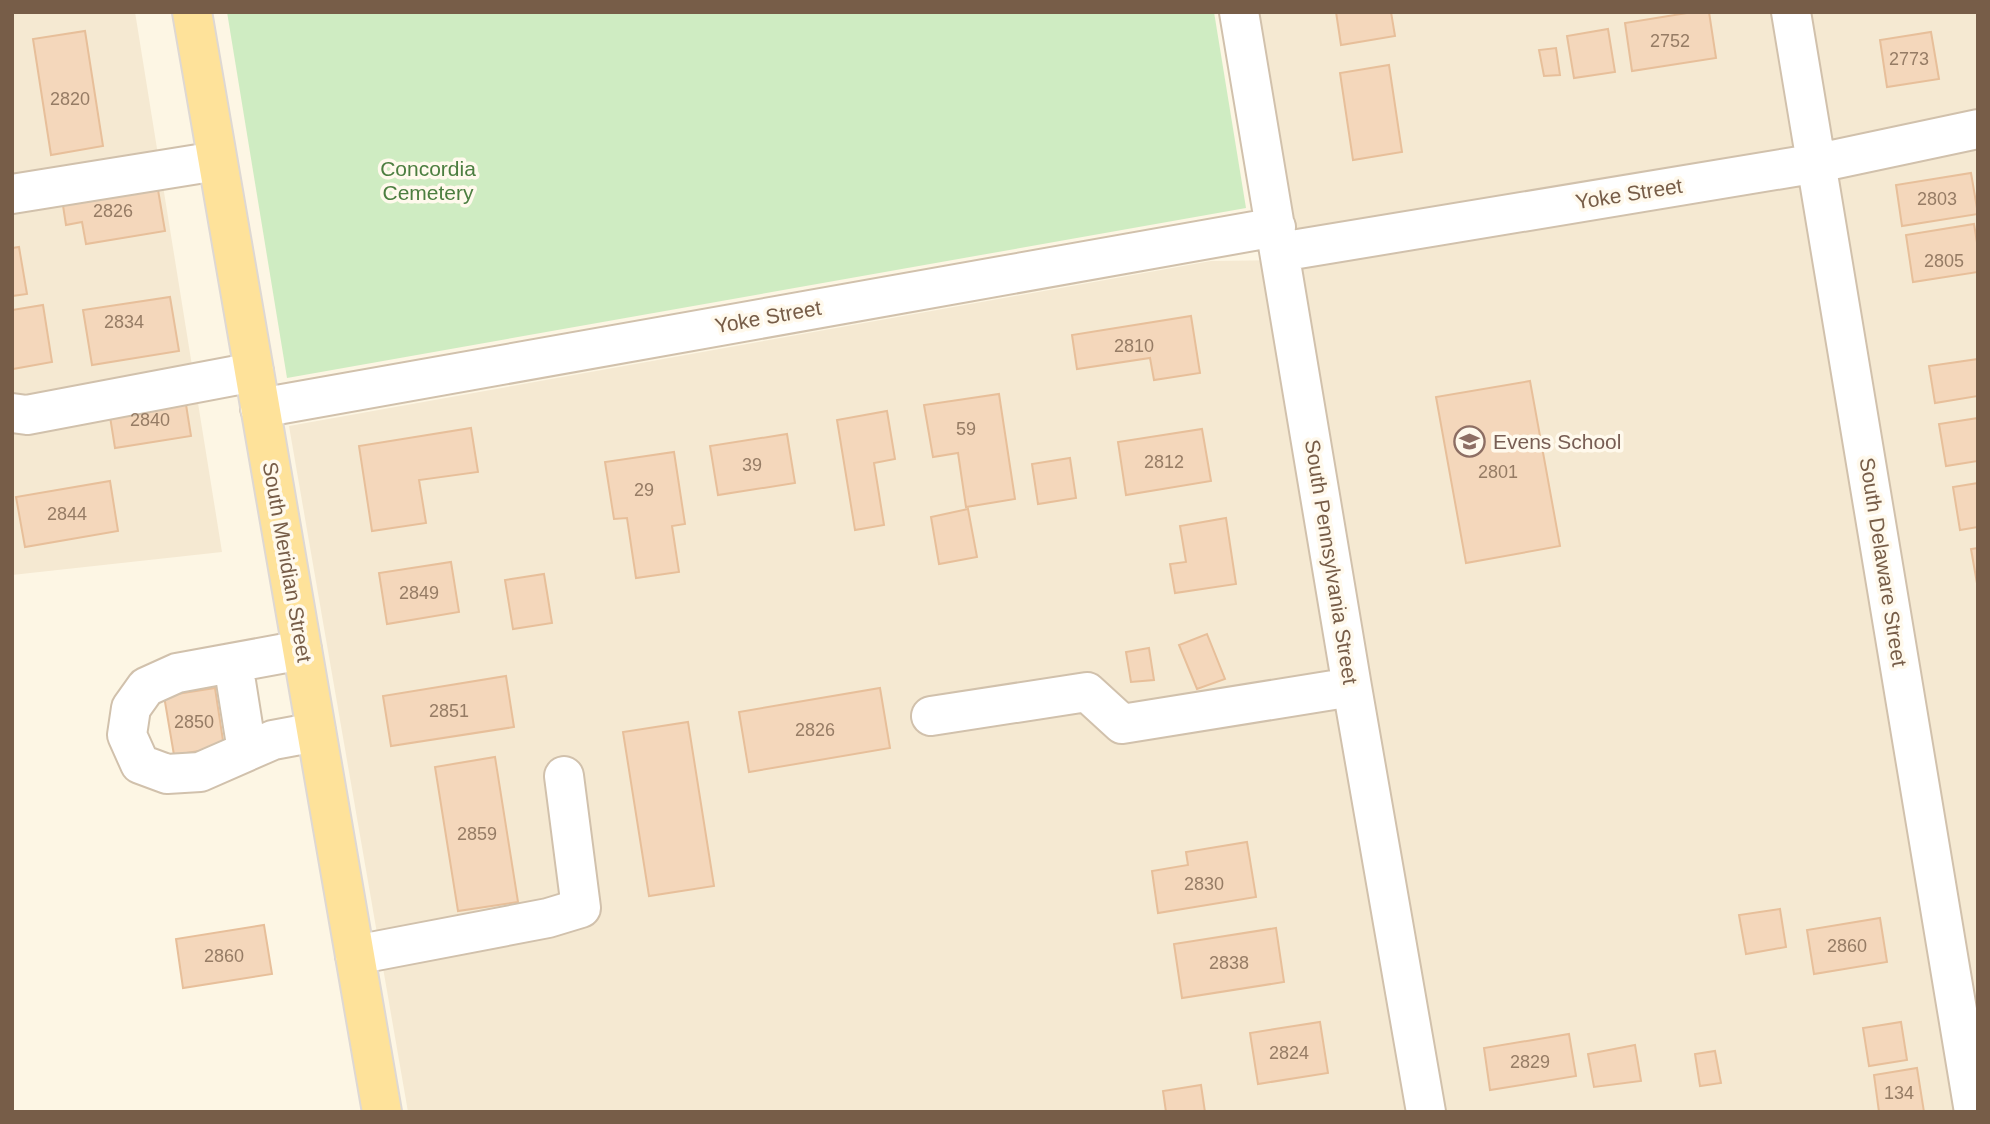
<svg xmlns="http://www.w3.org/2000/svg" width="1990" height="1124" viewBox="0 0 1990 1124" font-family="Arial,sans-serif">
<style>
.residential{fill:#f5e9d2}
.green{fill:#cfecc2}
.building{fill:#f4d7bb;stroke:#e7bf9a;stroke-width:2}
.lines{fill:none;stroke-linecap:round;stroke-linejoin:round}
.minor-casing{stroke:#d1c1ac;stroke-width:42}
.major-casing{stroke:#ded8d3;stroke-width:42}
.minor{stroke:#fff;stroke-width:38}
.major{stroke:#fee29a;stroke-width:38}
.labels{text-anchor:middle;stroke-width:7;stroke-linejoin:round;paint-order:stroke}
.number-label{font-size:18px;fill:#967c65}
.park-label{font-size:21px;fill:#4c7e40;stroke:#fff9ec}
.street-label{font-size:21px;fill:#775d48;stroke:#fff9ec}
.education-label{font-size:21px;fill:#785e54;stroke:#fff9ec;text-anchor:start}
</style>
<rect width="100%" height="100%" fill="#fdf6e4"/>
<path class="residential" d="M 12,12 L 135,12 L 222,552 L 12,575 Z
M 1256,12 L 1978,12 L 1978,1112 L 408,1112 L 289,426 L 1211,261 L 1298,260 Z"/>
<path class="green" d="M 227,12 L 1214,12 L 1246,208 L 287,378 Z"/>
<path class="building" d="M 1336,12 L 1391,12 L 1395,36 L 1341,45 Z
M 1693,12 L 1709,12 L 1716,58 L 1632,71 L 1625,23 Z
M 1608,29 L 1615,72 L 1574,78 L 1567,36 Z
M 85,31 L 103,146 L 51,155 L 33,39 Z
M 1931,32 L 1939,79 L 1887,87 L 1880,40 Z
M 1556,48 L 1560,75 L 1544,76 L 1539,50 Z
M 1389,65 L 1402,152 L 1353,160 L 1340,73 Z
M 1971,173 L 1978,214 L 1902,226 L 1896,185 Z
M 157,184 L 165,231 L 86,244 L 82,222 L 66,225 L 62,199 Z
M 1974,224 L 1978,249 L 1978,272 L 1913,282 L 1906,235 Z
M 19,247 L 27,294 L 12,296 L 12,248 Z
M 170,297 L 179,351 L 92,365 L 83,310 Z
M 43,305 L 52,362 L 13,369 L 12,310 Z
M 1191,316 L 1200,373 L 1154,380 L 1150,358 L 1077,369 L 1072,335 Z
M 1978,359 L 1978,396 L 1935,403 L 1929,366 Z
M 1530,381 L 1560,546 L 1466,563 L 1436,397 Z
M 184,392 L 191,436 L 115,448 L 108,404 Z
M 999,394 L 1015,499 L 966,507 L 958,453 L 933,457 L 924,405 Z
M 887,411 L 895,459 L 874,463 L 884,525 L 855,530 L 837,420 Z
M 1978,418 L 1978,461 L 1946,466 L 1939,424 Z
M 471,428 L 478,472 L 419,480 L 426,523 L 372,531 L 359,446 Z
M 1202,429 L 1211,481 L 1126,495 L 1118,442 Z
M 787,434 L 795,483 L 718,495 L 710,446 Z
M 674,452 L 685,524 L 672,526 L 679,572 L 636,578 L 627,518 L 614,519 L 605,462 Z
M 1070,458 L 1076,498 L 1038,504 L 1032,464 Z
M 110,481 L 118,531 L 25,547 L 16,497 Z
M 1978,483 L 1978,527 L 1960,530 L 1953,487 Z
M 968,509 L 977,557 L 939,564 L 931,517 Z
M 1226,518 L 1236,584 L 1175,593 L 1170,564 L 1186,562 L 1180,526 Z
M 1978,548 L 1978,589 L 1971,549 Z
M 451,562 L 459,612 L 387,624 L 379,573 Z
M 544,574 L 552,623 L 513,629 L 505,580 Z
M 1207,634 L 1225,679 L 1197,689 L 1179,645 Z
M 1149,648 L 1154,680 L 1131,682 L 1126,652 Z
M 506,676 L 514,727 L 391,746 L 383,696 Z
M 215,688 L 224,747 L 174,755 L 164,696 Z
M 880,688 L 890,748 L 749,772 L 739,712 Z
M 688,722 L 714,886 L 649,896 L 623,732 Z
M 495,757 L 518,902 L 458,911 L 435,767 Z
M 1247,842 L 1256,897 L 1158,913 L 1152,871 L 1188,865 L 1186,852 Z
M 1780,909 L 1786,947 L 1746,954 L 1739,915 Z
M 1880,918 L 1887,962 L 1814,974 L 1807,930 Z
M 264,925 L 272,974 L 183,988 L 176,939 Z
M 1276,928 L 1284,982 L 1182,998 L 1174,944 Z
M 1320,1022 L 1328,1073 L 1258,1084 L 1250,1033 Z
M 1901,1022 L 1907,1060 L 1869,1066 L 1863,1028 Z
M 1569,1034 L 1576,1076 L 1490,1090 L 1484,1048 Z
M 1635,1045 L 1641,1081 L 1594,1087 L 1588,1054 Z
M 1715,1051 L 1721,1083 L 1700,1086 L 1695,1054 Z
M 1917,1068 L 1924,1112 L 1879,1112 L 1874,1075 Z
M 1201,1085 L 1205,1112 L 1166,1112 L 1163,1091 Z"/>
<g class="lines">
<defs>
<path id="minor" d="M 1239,12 L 1352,687 L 1426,1112
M 1791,12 L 1974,1112
M 12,194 L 217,161
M 1280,252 L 1818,163 L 1978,129
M 260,408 L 1276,227
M 12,413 L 27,415 L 254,372
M 302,650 L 177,673 L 146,687 L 131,708 L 127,735 L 140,764 L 167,774 L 200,772 L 273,740 L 316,732
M 233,663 L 247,751
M 931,716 L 1087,692 L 1122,724 L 1352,687
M 355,955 L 548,918 L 581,908 L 564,776"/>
<path id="major" d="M 192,12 L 382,1112"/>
</defs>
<use href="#minor" class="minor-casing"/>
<use href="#major" class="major-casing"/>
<use href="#minor" class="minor"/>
<use href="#major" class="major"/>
</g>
<defs>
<symbol id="school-ring" viewBox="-11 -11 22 22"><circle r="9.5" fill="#fff9ec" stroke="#8d6e63" stroke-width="1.5"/><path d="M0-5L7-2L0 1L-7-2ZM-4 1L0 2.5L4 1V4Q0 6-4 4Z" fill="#8d6e63"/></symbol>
</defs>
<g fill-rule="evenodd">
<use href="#school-ring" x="1452" y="424" width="35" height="35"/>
</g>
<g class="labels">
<g class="number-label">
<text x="1670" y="47">2752</text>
<text x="1909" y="65">2773</text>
<text x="70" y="105">2820</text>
<text x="1937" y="205">2803</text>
<text x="113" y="217">2826</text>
<text x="1944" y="267">2805</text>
<text x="124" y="328">2834</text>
<text x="1134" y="352">2810</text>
<text x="150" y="426">2840</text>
<text x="966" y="435">59</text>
<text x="1164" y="468">2812</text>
<text x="752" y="471">39</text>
<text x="1498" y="478">2801</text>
<text x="644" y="496">29</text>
<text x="67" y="520">2844</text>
<text x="419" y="599">2849</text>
<text x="449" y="717">2851</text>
<text x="194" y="728">2850</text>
<text x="815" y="736">2826</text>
<text x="477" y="840">2859</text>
<text x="1204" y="890">2830</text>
<text x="1847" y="952">2860</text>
<text x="224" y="962">2860</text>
<text x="1229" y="969">2838</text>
<text x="1289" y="1059">2824</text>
<text x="1530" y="1068">2829</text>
<text x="1899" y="1099">134</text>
</g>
<g class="park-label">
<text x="428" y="176">Concordia<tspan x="428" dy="24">Cemetery</tspan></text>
</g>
<g class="street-label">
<text transform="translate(1629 194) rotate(-9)" y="7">Yoke Street</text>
<text transform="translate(768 317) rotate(-10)" y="7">Yoke Street</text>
<text transform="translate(287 562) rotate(80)" y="7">South Meridian Street</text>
<text transform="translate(1331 562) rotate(81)" y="7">South Pennsylvania Street</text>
<text transform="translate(1883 562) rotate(81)" y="7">South Delaware Street</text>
</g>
<g class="education-label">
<text x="1493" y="449">Evens School</text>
</g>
</g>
<rect width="1990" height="1124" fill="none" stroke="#775d48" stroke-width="28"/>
</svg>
